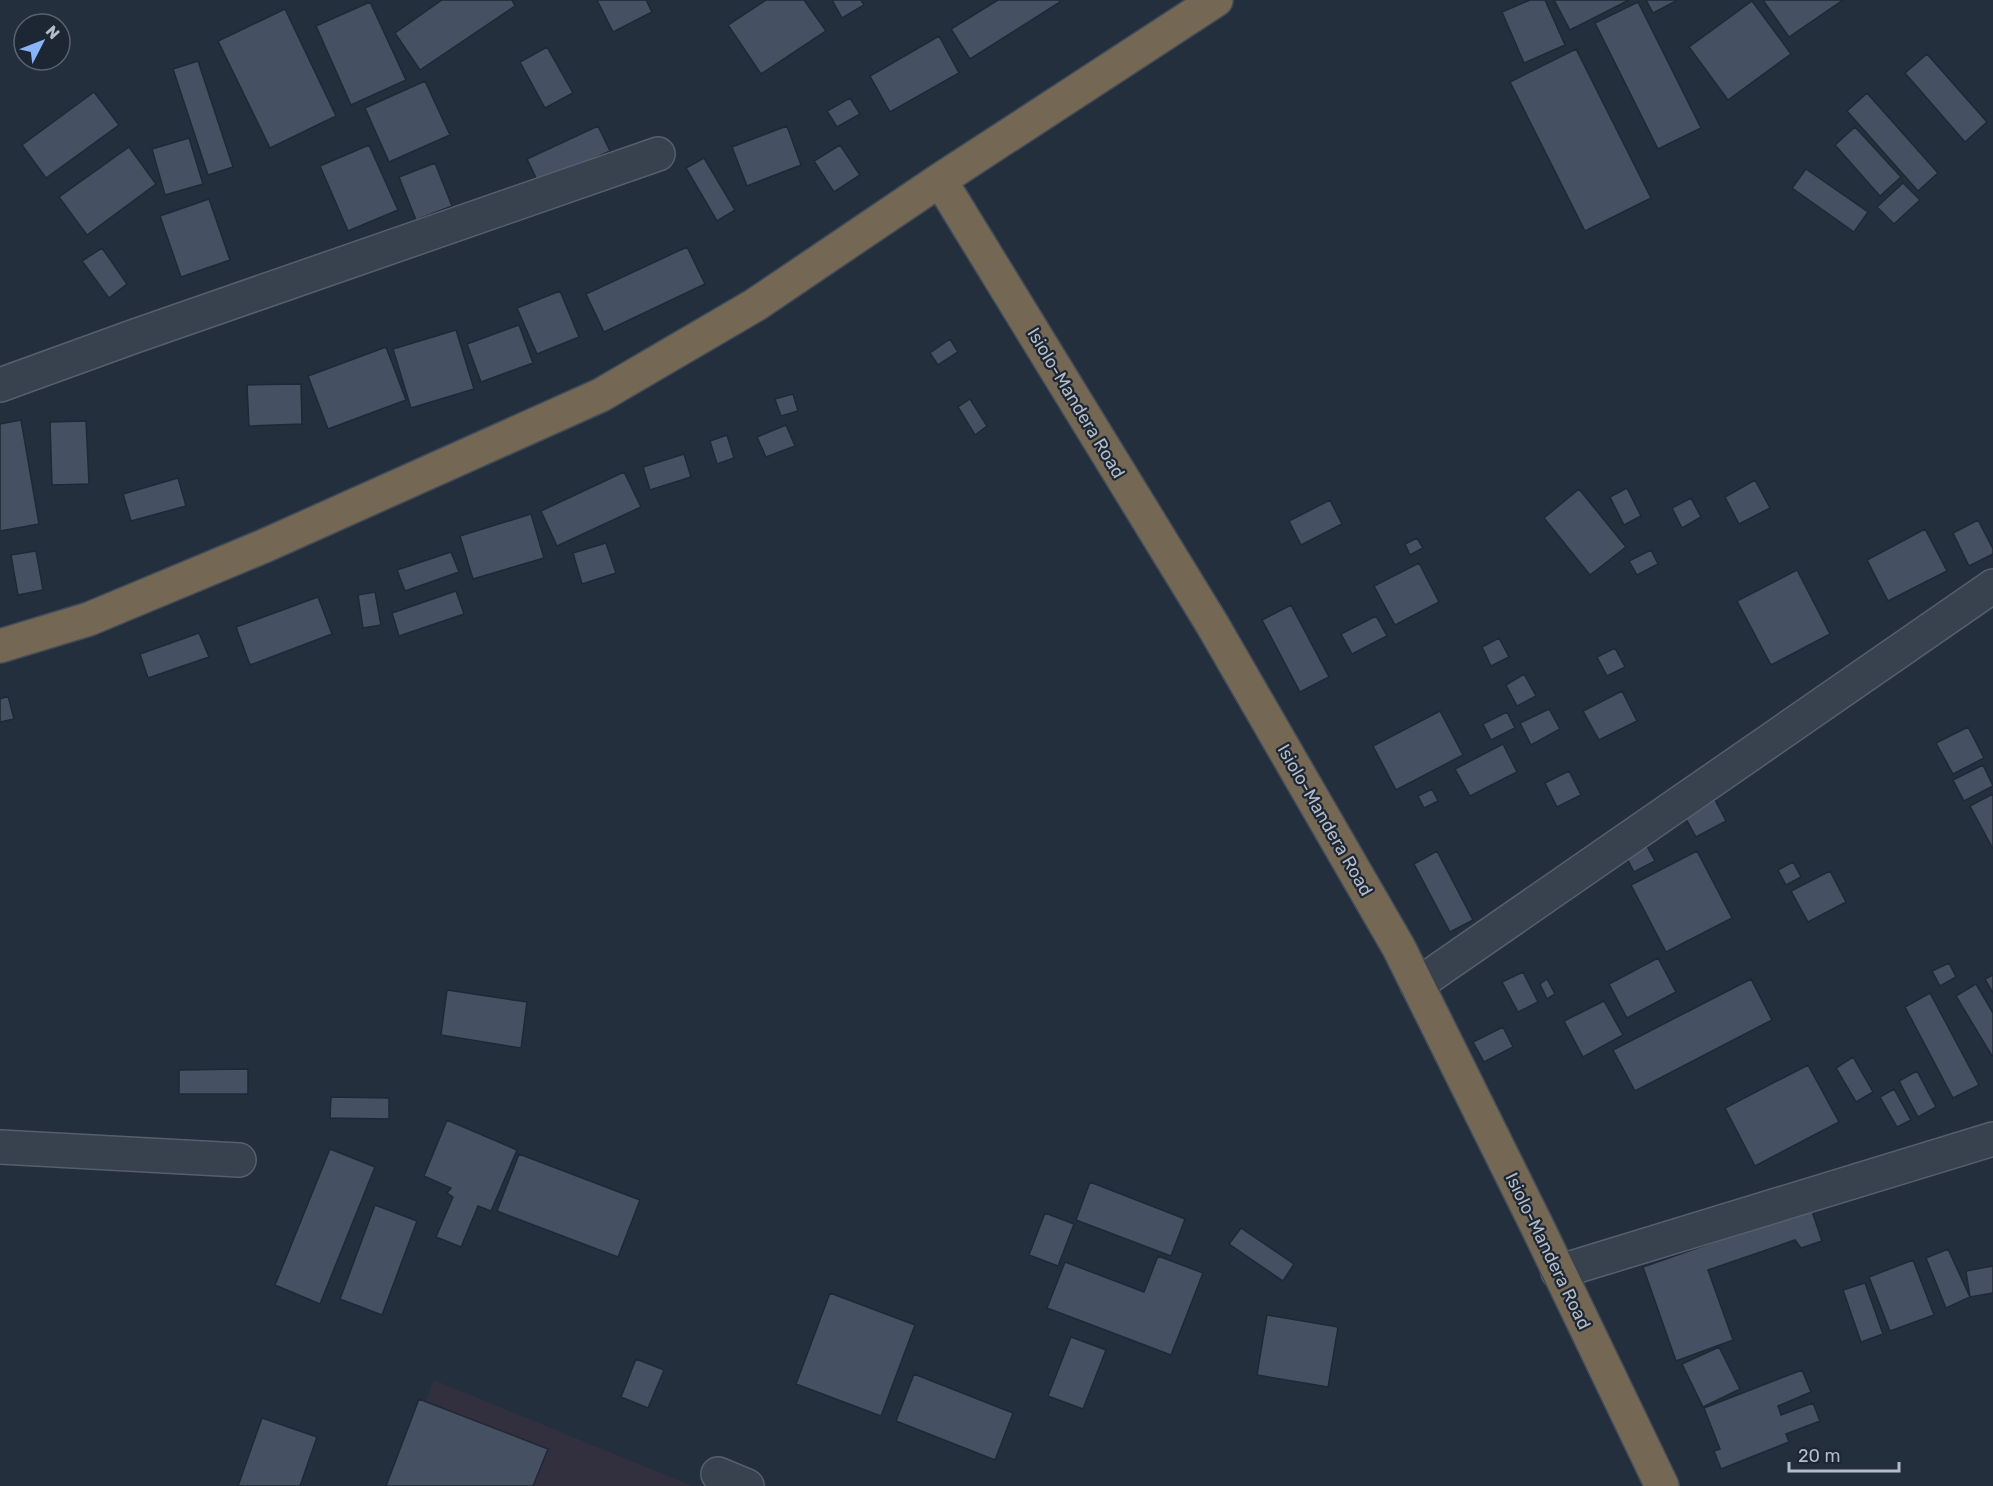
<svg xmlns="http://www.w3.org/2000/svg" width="1993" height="1486" viewBox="0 0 1993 1486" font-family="Rubik,sans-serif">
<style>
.medical{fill:#32303f}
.building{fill:#455162;stroke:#1f2835;stroke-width:1.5}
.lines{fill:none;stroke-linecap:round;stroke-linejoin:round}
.minor-casing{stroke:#565f6c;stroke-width:36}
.highway-casing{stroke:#434c59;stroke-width:36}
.minor{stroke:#38414e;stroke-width:33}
.highway{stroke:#746855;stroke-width:33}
.labels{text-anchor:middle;stroke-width:4.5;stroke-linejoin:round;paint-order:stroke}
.street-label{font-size:18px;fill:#b4bcc9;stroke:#1d2633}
</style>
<rect width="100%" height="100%" fill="#242f3e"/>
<path class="medical" d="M 434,1380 L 692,1486 L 392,1486 Z"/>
<path class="building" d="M 442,0 L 512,0 L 515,6 L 420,70 L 395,33 Z
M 597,0 L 646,0 L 652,12 L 613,32 Z
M 766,0 L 804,0 L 826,31 L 761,74 L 728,25 Z
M 832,0 L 861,0 L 864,5 L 842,18 Z
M 998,0 L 1059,0 L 1060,2 L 970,59 L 951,29 Z
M 1530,0 L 1545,0 L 1565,45 L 1524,63 L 1502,12 Z
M 1554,0 L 1629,0 L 1570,30 Z
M 1646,0 L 1675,0 L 1676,1 L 1653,13 Z
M 1763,0 L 1843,0 L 1789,37 Z
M 1752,1 L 1791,54 L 1728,100 L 1689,47 Z
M 370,2 L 406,80 L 351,105 L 316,26 Z
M 1638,2 L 1701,128 L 1658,149 L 1595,23 Z
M 285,9 L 336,116 L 270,148 L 218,41 Z
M 939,36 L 959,73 L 890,112 L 870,76 Z
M 547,47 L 573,93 L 545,108 L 520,62 Z
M 1576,49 L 1651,198 L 1585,231 L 1510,82 Z
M 1927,54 L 1987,122 L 1965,142 L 1905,73 Z
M 198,61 L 233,167 L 208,175 L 173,69 Z
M 425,81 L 450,135 L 389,162 L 365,108 Z
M 94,92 L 119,125 L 46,178 L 22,145 Z
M 1867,93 L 1938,173 L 1918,191 L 1847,111 Z
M 850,98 L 860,114 L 837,127 L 827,111 Z
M 598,126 L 610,151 L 539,184 L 527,159 Z
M 787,126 L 801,165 L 747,186 L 732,147 Z
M 1855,127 L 1901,177 L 1880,196 L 1835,145 Z
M 189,138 L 203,184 L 165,195 L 152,149 Z
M 369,145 L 398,210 L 348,231 L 320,166 Z
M 840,145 L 860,175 L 834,192 L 814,161 Z
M 129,147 L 156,184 L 87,235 L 59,197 Z
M 704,158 L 735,210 L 717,221 L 686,168 Z
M 435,163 L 452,206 L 416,220 L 399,177 Z
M 1806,169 L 1868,212 L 1854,232 L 1792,188 Z
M 1903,183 L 1920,200 L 1894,224 L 1877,207 Z
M 209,199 L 230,260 L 181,277 L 160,216 Z
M 687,247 L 705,284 L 604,332 L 586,294 Z
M 102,248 L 127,284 L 109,298 L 82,261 Z
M 560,291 L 579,337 L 537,354 L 517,308 Z
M 519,325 L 533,363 L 481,382 L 467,344 Z
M 456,330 L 474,389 L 411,408 L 393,349 Z
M 950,339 L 958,352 L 938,365 L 930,353 Z
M 386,347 L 406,400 L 328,429 L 308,376 Z
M 301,384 L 302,424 L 249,426 L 247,385 Z
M 793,394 L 798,411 L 781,416 L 775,399 Z
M 970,399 L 987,426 L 975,435 L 958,407 Z
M 21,420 L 39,524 L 0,531 L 0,424 Z
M 86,421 L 89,484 L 52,485 L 50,422 Z
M 786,425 L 795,446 L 766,457 L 757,437 Z
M 727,435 L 734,458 L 717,464 L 710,441 Z
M 684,454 L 691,477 L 650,490 L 643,467 Z
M 624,472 L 641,507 L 557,546 L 541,511 Z
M 178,478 L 186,506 L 131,521 L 123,494 Z
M 1755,480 L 1770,508 L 1739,524 L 1725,497 Z
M 1627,488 L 1641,516 L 1624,525 L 1610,497 Z
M 1579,489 L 1626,547 L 1590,575 L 1544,518 Z
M 1691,498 L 1701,517 L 1682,528 L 1672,508 Z
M 1330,500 L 1342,524 L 1301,545 L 1289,521 Z
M 531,514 L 544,558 L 473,579 L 460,536 Z
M 1978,520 L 1993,549 L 1993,554 L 1969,566 L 1953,533 Z
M 1925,529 L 1947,571 L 1888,601 L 1867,560 Z
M 1417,538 L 1423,548 L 1410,555 L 1405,544 Z
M 606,543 L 616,573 L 582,584 L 573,553 Z
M 1651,550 L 1658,564 L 1637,575 L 1629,561 Z
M 36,551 L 43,590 L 18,595 L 11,555 Z
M 451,552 L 459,572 L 405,591 L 397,570 Z
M 1419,563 L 1439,602 L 1395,625 L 1374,586 Z
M 1797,570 L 1830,634 L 1771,665 L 1737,601 Z
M 456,591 L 464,614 L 399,636 L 392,613 Z
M 375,592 L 381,625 L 363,628 L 358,595 Z
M 318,597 L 332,634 L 250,665 L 236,627 Z
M 1291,605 L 1329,677 L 1300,692 L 1262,620 Z
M 1376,616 L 1387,636 L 1352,654 L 1341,634 Z
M 199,633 L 209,657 L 148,678 L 140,654 Z
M 1499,638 L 1509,657 L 1491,666 L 1482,647 Z
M 1615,648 L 1625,667 L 1607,676 L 1597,657 Z
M 1524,674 L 1536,696 L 1517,706 L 1506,685 Z
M 1622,691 L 1637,721 L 1599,740 L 1583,711 Z
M 8,696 L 14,719 L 0,722 L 0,699 Z
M 1549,709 L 1560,729 L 1531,745 L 1520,723 Z
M 1440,711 L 1463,755 L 1396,790 L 1373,746 Z
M 1507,712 L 1515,728 L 1491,740 L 1483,724 Z
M 1968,727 L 1984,758 L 1953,774 L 1936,743 Z
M 1503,744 L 1517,772 L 1470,796 L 1455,769 Z
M 1983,765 L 1993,786 L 1964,801 L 1953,780 Z
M 1569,771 L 1581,795 L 1557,807 L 1545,783 Z
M 1432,789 L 1438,801 L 1424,808 L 1418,796 Z
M 1711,792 L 1726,821 L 1696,837 L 1680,808 Z
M 1993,794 L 1993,849 L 1970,806 Z
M 1644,841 L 1655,861 L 1634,872 L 1623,851 Z
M 1437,851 L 1473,920 L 1450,932 L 1414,864 Z
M 1697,851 L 1732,918 L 1666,952 L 1631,885 Z
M 1793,862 L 1801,877 L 1786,885 L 1778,870 Z
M 1830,871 L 1846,902 L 1808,922 L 1791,891 Z
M 1658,958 L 1676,992 L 1627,1018 L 1609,984 Z
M 1949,963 L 1956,977 L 1940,986 L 1932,971 Z
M 1523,972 L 1538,1002 L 1518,1012 L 1502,982 Z
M 1993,975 L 1993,993 L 1985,979 Z
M 1547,979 L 1555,994 L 1547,999 L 1540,984 Z
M 1751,979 L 1772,1020 L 1635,1091 L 1613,1050 Z
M 1976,984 L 1993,1013 L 1993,1055 L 1992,1056 L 1956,996 Z
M 447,990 L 527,1002 L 521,1048 L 441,1035 Z
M 1930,993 L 1979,1085 L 1953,1098 L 1905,1007 Z
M 1604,1001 L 1623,1035 L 1583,1057 L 1564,1021 Z
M 1503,1027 L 1513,1047 L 1484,1062 L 1473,1042 Z
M 1853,1057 L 1873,1092 L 1856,1102 L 1836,1068 Z
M 1808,1065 L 1839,1122 L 1755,1166 L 1725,1108 Z
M 248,1069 L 248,1094 L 179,1094 L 179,1070 Z
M 1917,1071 L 1936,1107 L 1918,1117 L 1899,1081 Z
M 1894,1089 L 1911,1120 L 1897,1127 L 1880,1097 Z
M 331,1097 L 389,1098 L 389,1119 L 330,1118 Z
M 447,1120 L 517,1150 L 491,1211 L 478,1206 L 461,1247 L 436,1237 L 453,1197 L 447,1193 L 451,1188 L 424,1176 Z
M 330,1149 L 375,1167 L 320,1304 L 275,1285 Z
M 519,1154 L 640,1200 L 618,1257 L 497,1211 Z
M 1090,1182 L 1185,1219 L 1171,1256 L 1076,1220 Z
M 375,1205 L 417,1221 L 382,1315 L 340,1299 Z
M 1811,1208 L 1822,1241 L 1801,1248 L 1795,1240 L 1708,1270 L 1733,1340 L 1676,1361 L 1643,1267 Z
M 1045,1213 L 1074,1224 L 1058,1266 L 1029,1255 Z
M 1241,1228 L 1294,1264 L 1283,1281 L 1229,1244 Z
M 1948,1249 L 1970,1297 L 1946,1308 L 1926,1258 Z
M 1158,1256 L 1203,1273 L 1171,1355 L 1047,1308 L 1065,1262 L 1144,1292 Z
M 1913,1260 L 1934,1315 L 1890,1331 L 1869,1277 Z
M 1993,1266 L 1993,1293 L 1970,1297 L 1966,1271 Z
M 1865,1283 L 1883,1334 L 1861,1342 L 1843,1290 Z
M 830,1293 L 915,1325 L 881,1416 L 796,1384 Z
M 1267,1315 L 1338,1327 L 1328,1387 L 1257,1375 Z
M 1071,1337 L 1106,1350 L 1083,1409 L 1048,1396 Z
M 1719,1347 L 1740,1389 L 1703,1407 L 1682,1364 Z
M 636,1359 L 664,1370 L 648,1408 L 621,1397 Z
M 1802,1370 L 1811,1392 L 1778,1406 L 1781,1415 L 1813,1403 L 1820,1421 L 1786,1434 L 1789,1442 L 1721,1469 L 1714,1451 L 1720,1449 L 1704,1408 Z
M 914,1374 L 1013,1413 L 995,1460 L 896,1421 Z
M 419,1399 L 548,1449 L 533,1486 L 386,1486 Z
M 262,1418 L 317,1437 L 300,1486 L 238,1486 Z"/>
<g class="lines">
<defs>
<path id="minor" d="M 0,385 L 135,336 L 658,154
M 1417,985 L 1993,586
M 0,1147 L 239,1160
M 1558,1272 L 1993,1139
M 718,1474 L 747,1486"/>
<path id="highway" d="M 940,180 L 1212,624 L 1399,948 L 1537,1226 L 1662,1486
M 0,646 L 89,619 L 264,546 L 601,395 L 755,305 L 940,180 L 1216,0"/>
</defs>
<use href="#minor" class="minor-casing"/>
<use href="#highway" class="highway-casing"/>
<use href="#minor" class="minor"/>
<use href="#highway" class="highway"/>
</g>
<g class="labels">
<g class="street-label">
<text transform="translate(1076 403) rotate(59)" y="6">Isiolo-Mandera Road</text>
<text transform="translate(1325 820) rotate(60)" y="6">Isiolo-Mandera Road</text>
<text transform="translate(1548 1251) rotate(64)" y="6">Isiolo-Mandera Road</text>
</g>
</g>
<g transform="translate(42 42) rotate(48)"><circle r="28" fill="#1d2633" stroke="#59626f" stroke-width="1.5"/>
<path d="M0-4.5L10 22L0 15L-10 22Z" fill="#8ab4f8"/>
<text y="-9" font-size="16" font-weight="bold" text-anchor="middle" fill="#b4bcc9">N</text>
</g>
<path d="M1789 1462v9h110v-9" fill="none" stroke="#b4bcc9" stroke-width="3"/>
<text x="1798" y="1462" font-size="18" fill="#b4bcc9" stroke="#1d2633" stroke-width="4.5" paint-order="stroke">20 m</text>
</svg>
